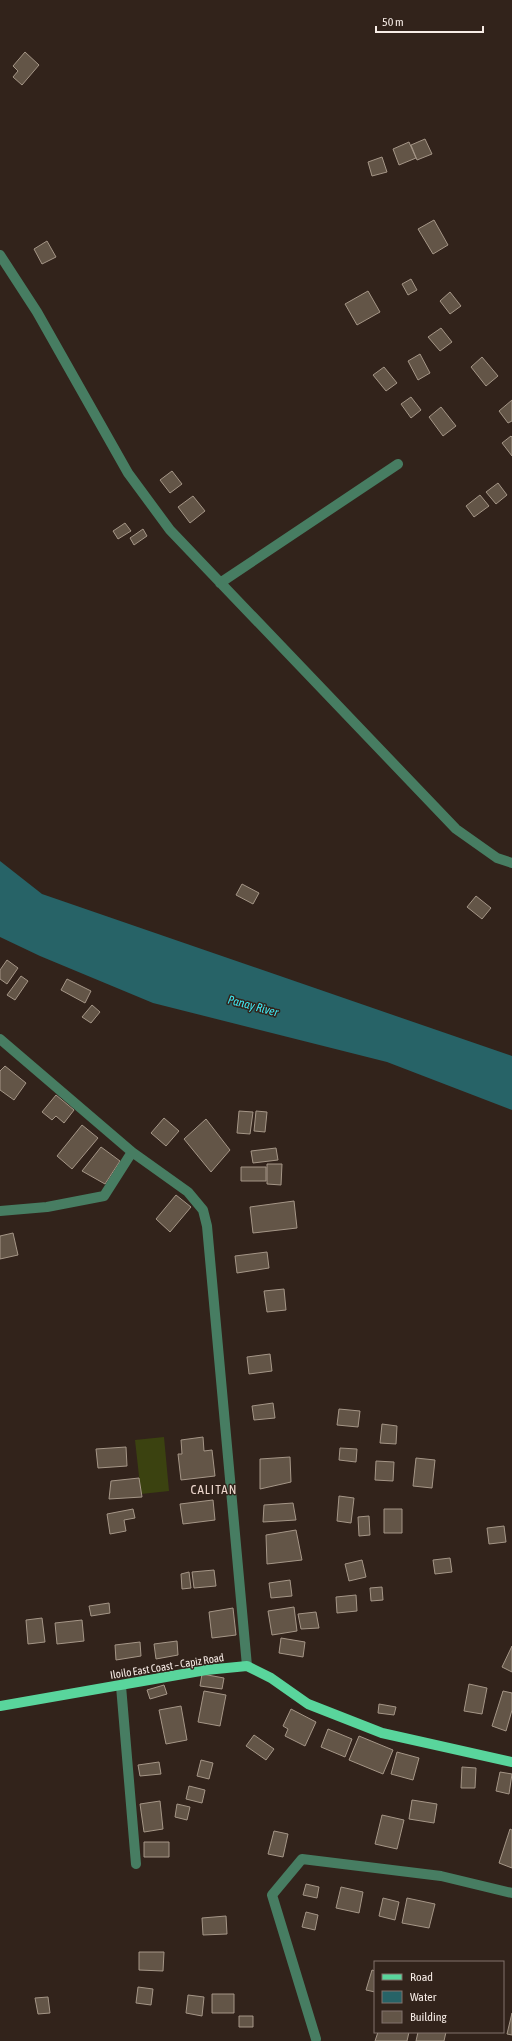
<svg xmlns="http://www.w3.org/2000/svg" width="512" height="2041" viewBox="0 0 512 2041" font-family="'Asap Condensed',sans-serif">
<style>
.green{fill:#3b4210}
.water{fill:#276367}
.building{fill:#635547;stroke:#a59687}
.lines{fill:none;stroke-linecap:round;stroke-linejoin:round}
.minor{stroke:#477d62;stroke-width:10}
.major{stroke:#59d59c;stroke-width:10}
.labels{text-anchor:middle;stroke-width:3;stroke-linejoin:round;paint-order:stroke}
.street-label{font-size:11px;fill:#f7ece6;stroke:#32231b}
.water-label{font-size:12px;font-style:italic;fill:#3ee8f3;stroke:#32231b}
.quarter-label{font-size:13px;letter-spacing:1px;fill:#ecd6cc;stroke:#32231b}
</style>
<rect width="100%" height="100%" fill="#32231b"/>
<path class="green" d="M 164,1437 L 169,1491 L 141,1494 L 135,1440 Z"/>
<path class="water" d="M 0,861 L 42,894 L 512,1056 L 512,1110 L 387,1062 L 153,1003 L 40,956 L 0,937 Z"/>
<path class="building" d="M 25,52 L 39,65 L 22,85 L 13,77 L 18,71 L 13,66 Z
M 425,139 L 432,154 L 417,160 L 411,145 Z
M 409,142 L 416,158 L 399,165 L 393,149 Z
M 382,157 L 387,172 L 372,176 L 368,162 Z
M 434,220 L 448,245 L 433,254 L 418,229 Z
M 47,241 L 56,257 L 42,264 L 34,249 Z
M 411,279 L 417,290 L 408,295 L 402,284 Z
M 368,291 L 380,312 L 357,325 L 345,304 Z
M 450,292 L 461,306 L 450,314 L 440,301 Z
M 441,328 L 452,342 L 440,351 L 428,337 Z
M 420,354 L 430,373 L 418,380 L 408,361 Z
M 482,357 L 498,376 L 486,386 L 471,367 Z
M 384,367 L 397,383 L 386,391 L 373,375 Z
M 411,397 L 421,410 L 411,418 L 401,404 Z
M 512,400 L 512,421 L 508,423 L 499,411 Z
M 441,407 L 456,426 L 443,436 L 429,417 Z
M 511,436 L 512,437 L 512,456 L 502,443 Z
M 172,471 L 182,484 L 170,493 L 160,480 Z
M 498,483 L 507,495 L 496,504 L 486,492 Z
M 480,495 L 489,506 L 474,517 L 466,506 Z
M 193,496 L 205,511 L 190,523 L 178,507 Z
M 125,523 L 131,531 L 118,539 L 113,531 Z
M 143,529 L 147,536 L 134,545 L 130,538 Z
M 242,884 L 259,893 L 253,904 L 236,895 Z
M 476,896 L 491,908 L 482,919 L 467,907 Z
M 7,960 L 18,968 L 7,984 L 0,979 L 0,970 Z
M 21,976 L 28,981 L 15,1000 L 7,995 Z
M 67,979 L 91,991 L 85,1003 L 61,990 Z
M 92,1005 L 100,1012 L 91,1023 L 82,1017 Z
M 5,1066 L 26,1083 L 14,1100 L 0,1090 L 0,1071 Z
M 56,1095 L 74,1110 L 64,1123 L 56,1116 L 52,1120 L 42,1112 Z
M 239,1111 L 253,1112 L 250,1134 L 237,1133 Z
M 256,1111 L 267,1112 L 265,1132 L 254,1131 Z
M 164,1118 L 179,1131 L 166,1146 L 151,1133 Z
M 206,1119 L 230,1150 L 211,1172 L 184,1139 Z
M 82,1125 L 98,1138 L 72,1169 L 57,1156 Z
M 101,1147 L 120,1161 L 105,1184 L 82,1171 Z
M 276,1148 L 278,1160 L 253,1163 L 251,1151 Z
M 267,1164 L 282,1164 L 281,1185 L 267,1184 Z
M 241,1167 L 266,1167 L 266,1181 L 241,1181 Z
M 176,1195 L 191,1207 L 170,1232 L 156,1219 Z
M 294,1201 L 297,1228 L 253,1233 L 250,1207 Z
M 13,1233 L 18,1255 L 0,1259 L 0,1236 Z
M 267,1252 L 269,1268 L 237,1273 L 235,1256 Z
M 284,1289 L 286,1310 L 267,1312 L 264,1291 Z
M 270,1354 L 272,1371 L 249,1374 L 247,1357 Z
M 273,1403 L 275,1418 L 254,1420 L 252,1406 Z
M 339,1409 L 360,1411 L 358,1427 L 337,1425 Z
M 382,1424 L 397,1426 L 396,1444 L 380,1443 Z
M 203,1437 L 204,1451 L 212,1450 L 215,1476 L 181,1480 L 178,1454 L 182,1454 L 181,1440 Z
M 126,1447 L 127,1466 L 98,1468 L 96,1449 Z
M 340,1448 L 357,1449 L 356,1462 L 339,1460 Z
M 290,1457 L 291,1482 L 260,1489 L 260,1459 Z
M 416,1458 L 435,1460 L 432,1488 L 413,1486 Z
M 376,1461 L 394,1462 L 393,1481 L 375,1480 Z
M 139,1478 L 142,1497 L 109,1499 L 111,1481 Z
M 339,1496 L 354,1498 L 351,1523 L 337,1521 Z
M 213,1500 L 215,1520 L 183,1524 L 180,1504 Z
M 293,1503 L 296,1520 L 263,1522 L 264,1505 Z
M 133,1509 L 135,1518 L 124,1520 L 126,1531 L 110,1534 L 107,1514 Z
M 384,1509 L 402,1509 L 402,1533 L 384,1533 Z
M 369,1516 L 370,1535 L 359,1536 L 358,1517 Z
M 504,1526 L 506,1542 L 489,1544 L 487,1528 Z
M 296,1530 L 302,1560 L 267,1564 L 266,1535 Z
M 450,1558 L 452,1572 L 435,1574 L 433,1560 Z
M 362,1560 L 366,1577 L 349,1581 L 345,1564 Z
M 214,1570 L 216,1586 L 194,1588 L 192,1572 Z
M 189,1572 L 191,1588 L 182,1589 L 181,1574 Z
M 290,1580 L 292,1596 L 271,1598 L 269,1583 Z
M 382,1587 L 383,1600 L 371,1601 L 370,1588 Z
M 356,1595 L 357,1611 L 337,1613 L 336,1597 Z
M 109,1603 L 110,1613 L 91,1616 L 89,1606 Z
M 294,1607 L 297,1631 L 272,1635 L 268,1611 Z
M 233,1608 L 236,1635 L 212,1638 L 209,1612 Z
M 316,1612 L 319,1628 L 301,1629 L 298,1614 Z
M 42,1618 L 45,1642 L 28,1644 L 26,1620 Z
M 82,1620 L 84,1641 L 57,1644 L 55,1623 Z
M 281,1638 L 305,1642 L 303,1657 L 279,1653 Z
M 177,1641 L 178,1655 L 156,1659 L 154,1644 Z
M 140,1642 L 141,1656 L 116,1660 L 115,1645 Z
M 512,1646 L 512,1672 L 502,1667 Z
M 202,1674 L 224,1678 L 222,1689 L 200,1686 Z
M 469,1684 L 487,1688 L 482,1714 L 464,1711 Z
M 164,1685 L 167,1694 L 150,1699 L 147,1690 Z
M 204,1691 L 226,1695 L 220,1726 L 198,1722 Z
M 503,1691 L 512,1693 L 512,1710 L 506,1731 L 492,1726 Z
M 379,1704 L 396,1707 L 394,1715 L 378,1713 Z
M 181,1706 L 187,1740 L 166,1744 L 159,1710 Z
M 291,1709 L 316,1722 L 305,1746 L 285,1736 L 288,1729 L 283,1726 Z
M 328,1729 L 352,1739 L 345,1757 L 321,1747 Z
M 254,1735 L 274,1749 L 266,1760 L 246,1746 Z
M 359,1736 L 393,1750 L 383,1774 L 349,1760 Z
M 397,1752 L 419,1758 L 413,1780 L 391,1774 Z
M 201,1760 L 213,1763 L 209,1779 L 197,1776 Z
M 159,1762 L 161,1774 L 140,1776 L 138,1765 Z
M 462,1767 L 476,1768 L 475,1788 L 461,1788 Z
M 500,1772 L 512,1774 L 509,1794 L 496,1791 Z
M 189,1786 L 205,1790 L 202,1803 L 186,1799 Z
M 412,1800 L 437,1804 L 434,1823 L 409,1819 Z
M 160,1801 L 163,1829 L 144,1832 L 140,1804 Z
M 177,1804 L 190,1807 L 187,1820 L 175,1817 Z
M 382,1815 L 404,1820 L 397,1849 L 375,1844 Z
M 510,1829 L 512,1830 L 512,1868 L 499,1863 Z
M 274,1831 L 288,1834 L 283,1857 L 268,1854 Z
M 144,1842 L 169,1842 L 169,1857 L 144,1857 Z
M 306,1884 L 319,1887 L 317,1898 L 303,1895 Z
M 341,1887 L 363,1892 L 359,1913 L 336,1908 Z
M 383,1898 L 399,1902 L 395,1920 L 379,1916 Z
M 407,1898 L 435,1904 L 429,1928 L 402,1923 Z
M 306,1912 L 318,1915 L 315,1930 L 302,1927 Z
M 226,1916 L 227,1934 L 203,1935 L 202,1918 Z
M 139,1952 L 164,1952 L 163,1971 L 139,1970 Z
M 372,1970 L 375,1971 L 375,1992 L 366,1990 Z
M 138,1987 L 153,1989 L 151,2005 L 136,2003 Z
M 212,1994 L 234,1994 L 234,2013 L 212,2013 Z
M 188,1995 L 204,1997 L 202,2016 L 186,2013 Z
M 48,1997 L 50,2013 L 38,2014 L 35,1998 Z
M 512,2013 L 512,2035 L 507,2034 Z
M 239,2016 L 253,2016 L 253,2027 L 239,2027 Z
M 378,2032 L 409,2032 L 407,2041 L 375,2041 Z
M 418,2032 L 446,2032 L 444,2041 L 416,2041 Z"/>
<g class="lines">
<path class="minor" d="M 0,255 L 37,312 L 128,473 L 170,530 L 456,829 L 497,858 L 512,863
M 220,583 L 398,464
M 0,1039 L 132,1152 L 188,1192 L 203,1210 L 207,1226 L 247,1666
M 0,1211 L 47,1207 L 104,1196 L 132,1152
M 121,1686 L 136,1864
M 316,2039 L 272,1895 L 302,1859 L 441,1876 L 512,1893"/>
<path class="major" d="M 0,1706 L 206,1670 L 247,1666 L 271,1678 L 308,1704 L 382,1733 L 512,1762"/>
</g>
<g class="labels">
<g class="street-label">
<text transform="translate(167 1666) rotate(-9)" y="4">Iloilo East Coast – Capiz Road</text>
</g>
<g class="water-label">
<text transform="translate(253 1006) rotate(15)" y="4">Panay River</text>
</g>
<g class="quarter-label">
<text x="214" y="1494">CALITAN</text>
</g>
</g>
<rect x="374" y="1961" width="130" height="72" fill="#32231b" stroke="#81736c"/>
<rect x="382" y="1974" width="20" height="6" fill="#59d59c" stroke="#81736c"/>
<text x="410" y="1981" font-size="12" fill="#f7ece6">Road</text>
<rect x="382" y="1991" width="20" height="12" fill="#276367" stroke="#81736c"/>
<text x="410" y="2001" font-size="12" fill="#f7ece6">Water</text>
<rect x="382" y="2011" width="20" height="12" fill="#635547" stroke="#81736c"/>
<text x="410" y="2021" font-size="12" fill="#f7ece6">Building</text>
<path d="M376 26v6h107v-6" fill="none" stroke="#f7ece6" stroke-width="2"/>
<text x="382" y="26" font-size="12" fill="#f7ece6" stroke="#32231b" stroke-width="3" paint-order="stroke">50 m</text>
</svg>
